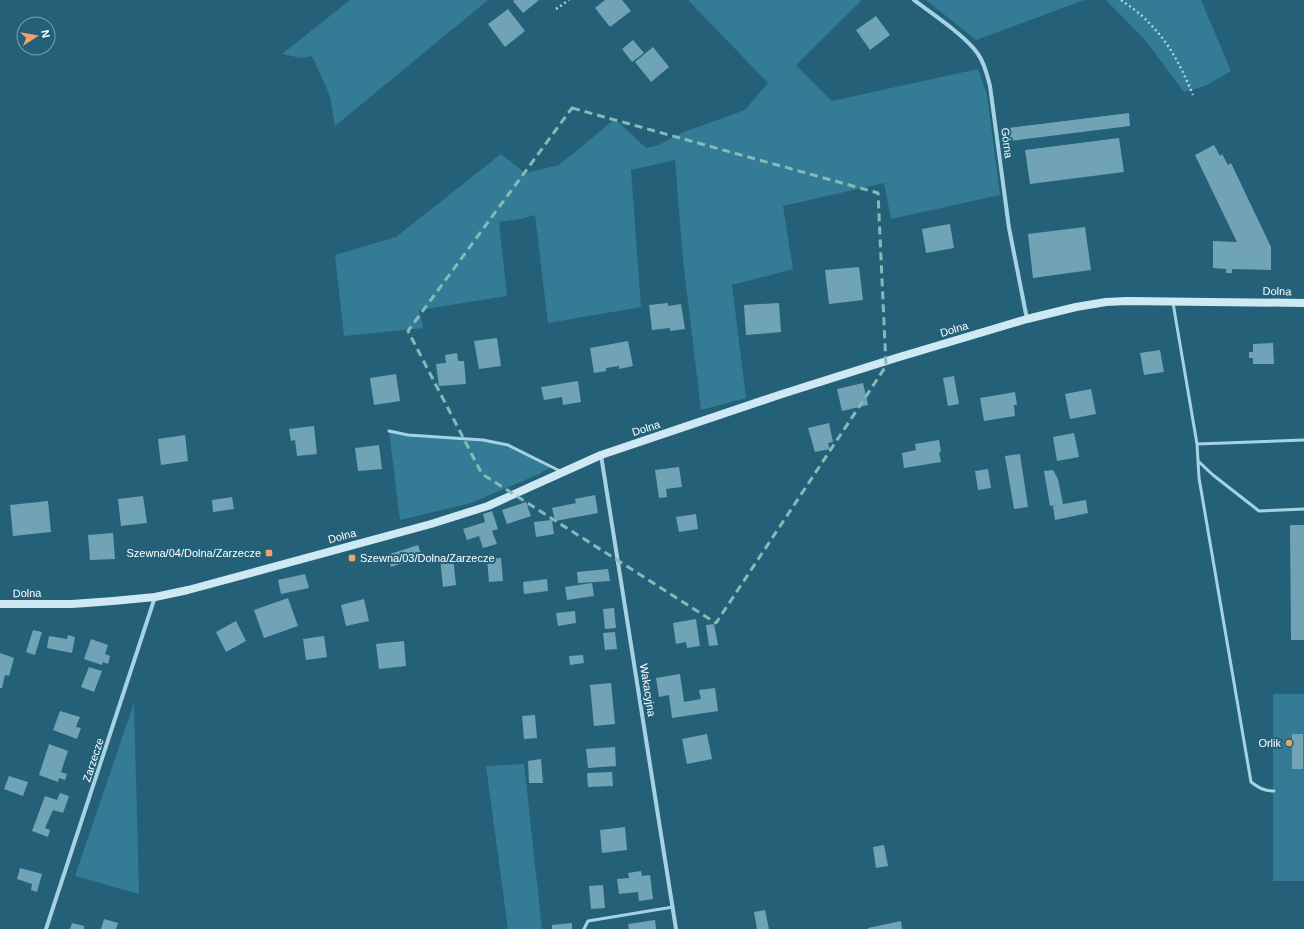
<svg xmlns="http://www.w3.org/2000/svg" width="1304" height="929" viewBox="0 0 1304 929" font-family="Helvetica,sans-serif">
<style>
.green{fill:#347b95}
.building{fill:#71a3b6}
.lines{fill:none;stroke-linecap:round;stroke-linejoin:round}
.path{stroke:#a6d3e4;stroke-width:2.5;stroke-dasharray:2 3;stroke-linecap:butt}
.lane{stroke:#a6d3e4;stroke-width:3}
.street{stroke:#a6d3e4;stroke-width:4}
.secondary{stroke:#cfe9f4;stroke-width:8}
.marked{fill:none;stroke:#87bab6;stroke-width:3;stroke-dasharray:8 5;stroke-linejoin:round}
.poi-dot{fill:#efa369;stroke:#246179;stroke-width:1.5}
.labels{text-anchor:middle;stroke-width:4;stroke-linejoin:round;paint-order:stroke}
.street-label{font-size:11px;fill:#fff;stroke:#246179}
.poi-label{font-size:11px;fill:#fff;stroke:#246179;text-anchor:end}
</style>
<rect width="100%" height="100%" fill="#246179"/>
<path class="green" d="M 350,0 L 488,0 L 335,126 L 330,96 L 312,56 L 301,58 L 282,54 Z
M 688,0 L 862,0 L 796,65 L 832,101 L 978,69 L 987,95 L 1000,195 L 891,219 L 884,183 L 783,206 L 793,269 L 732,285 L 746,398 L 701,410 L 683,260 L 675,160 L 631,170 L 641,307 L 548,323 L 535,215 L 520,219 L 499,222 L 507,296 L 419,310 L 423,328 L 344,336 L 335,255 L 396,237 L 501,154 L 525,173 L 559,165 L 615,119 L 646,148 L 659,145 L 684,132 L 745,110 L 768,83 Z
M 926,0 L 1084,0 L 976,40 Z
M 1106,0 L 1201,0 L 1231,71 L 1205,86 L 1184,92 L 1146,41 Z
M 389,431 L 408,435 L 483,440 L 508,445 L 551,467 L 539,474 L 471,503 L 400,520 Z
M 1273,694 L 1304,694 L 1304,881 L 1273,881 Z
M 134,703 L 139,894 L 75,876 Z
M 524,764 L 542,929 L 508,929 L 486,766 Z"/>
<path class="building" d="M 515,0 L 539,0 L 523,13 L 513,1 Z
M 605,0 L 622,0 L 631,11 L 610,27 L 595,8 Z
M 508,9 L 525,31 L 505,47 L 488,24 Z
M 876,16 L 890,35 L 870,50 L 856,30 Z
M 633,40 L 644,53 L 632,62 L 622,49 Z
M 653,47 L 669,67 L 651,82 L 635,62 Z
M 1129,113 L 1130,126 L 1010,141 L 1008,128 Z
M 1119,138 L 1124,172 L 1030,184 L 1025,150 Z
M 1214,145 L 1220,156 L 1222,154 L 1228,165 L 1231,163 L 1271,247 L 1271,270 L 1232,269 L 1232,273 L 1226,273 L 1226,269 L 1213,268 L 1213,241 L 1237,242 L 1195,155 Z
M 950,224 L 954,248 L 926,253 L 922,229 Z
M 1085,227 L 1091,270 L 1033,278 L 1028,234 Z
M 859,267 L 863,300 L 829,304 L 825,270 Z
M 668,303 L 668,306 L 681,304 L 685,329 L 670,331 L 670,328 L 652,330 L 649,305 Z
M 779,303 L 781,332 L 746,335 L 744,305 Z
M 497,338 L 501,366 L 479,369 L 474,341 Z
M 628,341 L 633,366 L 619,369 L 619,366 L 606,368 L 606,371 L 594,373 L 590,348 Z
M 1273,343 L 1274,364 L 1253,364 L 1253,358 L 1249,358 L 1249,352 L 1253,352 L 1253,344 Z
M 1160,350 L 1164,372 L 1144,375 L 1140,353 Z
M 457,353 L 458,361 L 464,361 L 466,384 L 439,386 L 436,364 L 446,363 L 445,355 Z
M 396,374 L 400,401 L 374,405 L 370,378 Z
M 954,376 L 959,404 L 948,406 L 943,378 Z
M 578,381 L 581,402 L 563,405 L 562,397 L 544,400 L 541,387 Z
M 863,383 L 868,405 L 842,411 L 837,389 Z
M 1091,389 L 1096,414 L 1070,419 L 1065,394 Z
M 1015,392 L 1017,405 L 1014,405 L 1015,416 L 984,421 L 980,398 Z
M 829,423 L 833,442 L 828,443 L 830,449 L 815,452 L 808,428 Z
M 314,426 L 317,454 L 297,456 L 295,440 L 291,441 L 289,429 Z
M 1074,433 L 1079,457 L 1057,461 L 1053,437 Z
M 185,435 L 188,461 L 161,465 L 158,439 Z
M 939,440 L 941,452 L 939,452 L 941,462 L 904,468 L 902,453 L 916,450 L 915,444 Z
M 379,445 L 382,469 L 358,471 L 355,448 Z
M 1020,454 L 1028,507 L 1014,509 L 1005,456 Z
M 679,467 L 682,487 L 666,489 L 667,497 L 659,498 L 655,470 Z
M 988,469 L 991,488 L 978,490 L 975,471 Z
M 1053,470 L 1058,479 L 1063,504 L 1086,500 L 1088,513 L 1055,520 L 1053,506 L 1057,505 L 1050,506 L 1044,471 Z
M 595,495 L 598,513 L 555,521 L 552,508 L 576,503 L 575,499 Z
M 143,496 L 147,523 L 121,526 L 118,499 Z
M 232,497 L 234,509 L 213,512 L 212,500 Z
M 48,501 L 51,532 L 13,536 L 10,505 Z
M 526,502 L 531,516 L 507,524 L 502,510 Z
M 492,511 L 498,529 L 492,531 L 497,544 L 483,548 L 479,536 L 467,540 L 463,529 L 485,522 L 483,514 Z
M 696,514 L 698,529 L 679,532 L 676,517 Z
M 552,520 L 554,534 L 536,537 L 534,522 Z
M 1290,525 L 1304,525 L 1304,640 L 1291,640 Z
M 113,533 L 115,559 L 90,560 L 88,535 Z
M 418,545 L 422,556 L 391,567 L 387,555 Z
M 453,556 L 456,585 L 443,587 L 440,558 Z
M 501,558 L 503,581 L 489,582 L 487,559 Z
M 608,569 L 610,581 L 578,583 L 577,572 Z
M 305,574 L 309,588 L 281,594 L 278,580 Z
M 547,579 L 548,591 L 524,594 L 523,582 Z
M 592,583 L 594,596 L 567,600 L 565,587 Z
M 288,598 L 298,626 L 264,638 L 254,610 Z
M 364,599 L 369,621 L 346,626 L 341,605 Z
M 614,608 L 616,628 L 605,629 L 603,609 Z
M 575,611 L 576,623 L 558,626 L 556,613 Z
M 696,619 L 700,646 L 687,648 L 686,642 L 676,644 L 673,623 Z
M 236,621 L 246,641 L 226,652 L 216,632 Z
M 714,624 L 718,645 L 709,646 L 706,625 Z
M 33,630 L 42,632 L 35,655 L 26,652 Z
M 615,632 L 617,649 L 605,650 L 603,633 Z
M 68,635 L 75,637 L 72,653 L 47,648 L 49,636 L 67,639 Z
M 324,636 L 327,657 L 306,660 L 303,639 Z
M 91,639 L 108,645 L 105,654 L 110,656 L 108,664 L 103,662 L 102,665 L 84,659 Z
M 404,641 L 406,666 L 379,669 L 376,644 Z
M 0,653 L 14,658 L 9,676 L 5,675 L 2,688 L 0,688 Z
M 583,655 L 584,663 L 570,665 L 569,656 Z
M 89,667 L 102,671 L 94,692 L 81,687 Z
M 680,674 L 684,702 L 701,699 L 699,690 L 715,688 L 718,711 L 672,718 L 669,695 L 659,697 L 656,678 Z
M 611,683 L 615,724 L 594,726 L 590,685 Z
M 60,711 L 80,717 L 76,727 L 81,728 L 77,739 L 53,730 Z
M 535,715 L 537,738 L 524,739 L 522,716 Z
M 707,734 L 712,759 L 687,764 L 682,739 Z
M 1292,734 L 1303,734 L 1303,769 L 1292,769 Z
M 49,744 L 68,751 L 61,772 L 67,774 L 65,780 L 59,778 L 58,782 L 39,775 Z
M 615,747 L 616,766 L 588,768 L 586,749 Z
M 541,759 L 543,783 L 529,783 L 528,761 Z
M 612,772 L 613,786 L 588,787 L 587,773 Z
M 9,776 L 28,782 L 23,796 L 4,789 Z
M 60,793 L 69,796 L 63,813 L 53,810 L 45,828 L 50,830 L 48,837 L 32,831 L 45,796 L 57,800 Z
M 625,827 L 627,850 L 602,853 L 600,830 Z
M 884,845 L 888,866 L 876,868 L 873,847 Z
M 20,868 L 42,874 L 37,892 L 31,890 L 32,884 L 17,879 Z
M 641,871 L 642,876 L 650,875 L 653,899 L 639,901 L 638,892 L 619,894 L 617,879 L 629,878 L 628,873 Z
M 603,885 L 605,908 L 591,909 L 589,886 Z
M 765,910 L 769,929 L 757,929 L 754,912 Z
M 104,919 L 118,923 L 116,929 L 101,929 Z
M 655,920 L 656,929 L 629,929 L 628,924 Z
M 901,921 L 902,929 L 868,929 L 868,928 Z
M 72,923 L 84,926 L 84,929 L 70,929 Z
M 572,923 L 572,929 L 552,929 L 552,925 Z"/>
<g class="lines">
<path class="path" d="M 1121,0 C 1128,5 1135,10 1141,15 C 1168,40 1179,62 1193,95
M 556,9 L 569,0"/>
<path class="lane" d="M 1173,303 L 1197,444 L 1304,440
M 389,431 L 408,435 L 483,440 L 508,445 L 560,471
M 1197,444 L 1199,478 L 1251,782 C 1259,788 1264,791 1274,791
M 1198,461 L 1213,475 L 1259,511 L 1304,509
M 584,929 L 588,921 L 673,907"/>
<path class="street" d="M 914,0 C 932,14 966,36 978,54 C 985,64 987,75 990,86 L 1009,228 L 1027,319
M 601,455 L 676,929
M 46,929 L 155,597"/>
<path class="secondary" d="M 0,604 L 72,604 L 113,601 L 155,597 L 188,590 L 431,524 L 488,506 L 601,455 L 782,394 L 896,358 L 1027,319 L 1076,307 L 1106,302 L 1127,301 L 1304,303"/>
</g>
<path class="marked" d="M 572,108 L 878,193 L 886,366 L 716,623 L 482,474 L 408,331 Z"/>
<g class="poi-dot">
<rect x="265" y="549" width="8" height="8" rx="2"/>
<rect x="348" y="554" width="8" height="8" rx="2"/>
<circle cx="1289" cy="743" r="4"/>
</g>
<g class="labels">
<g class="street-label">
<text transform="translate(1007 143) rotate(83)" y="4">Górna</text>
<text transform="translate(1277 291) rotate(1)" y="4">Dolna</text>
<text transform="translate(954 329) rotate(-17)" y="4">Dolna</text>
<text transform="translate(646 428) rotate(-18)" y="4">Dolna</text>
<text transform="translate(342 536) rotate(-15)" y="4">Dolna</text>
<text transform="translate(27 593) rotate(-1)" y="4">Dolna</text>
<text transform="translate(648 690) rotate(81)" y="4">Wakacyjna</text>
<text transform="translate(93 760) rotate(-72)" y="4">Zarzecze</text>
</g>
<g class="poi-label">
<text x="261" y="557">Szewna/04/Dolna/Zarzecze</text>
<text x="360" y="562" text-anchor="start">Szewna/03/Dolna/Zarzecze</text>
<text x="1281" y="747">Orlik</text>
</g>
</g>
<g transform="translate(36 36) rotate(78)"><circle r="19" fill="#246179" stroke="#7ca0af"/>
<path d="M0-3L7 15L0 10L-7 15Z" fill="#efa369"/>
<text y="-6" font-size="11" font-weight="bold" text-anchor="middle" fill="#ffffff">N</text>
</g>
</svg>
